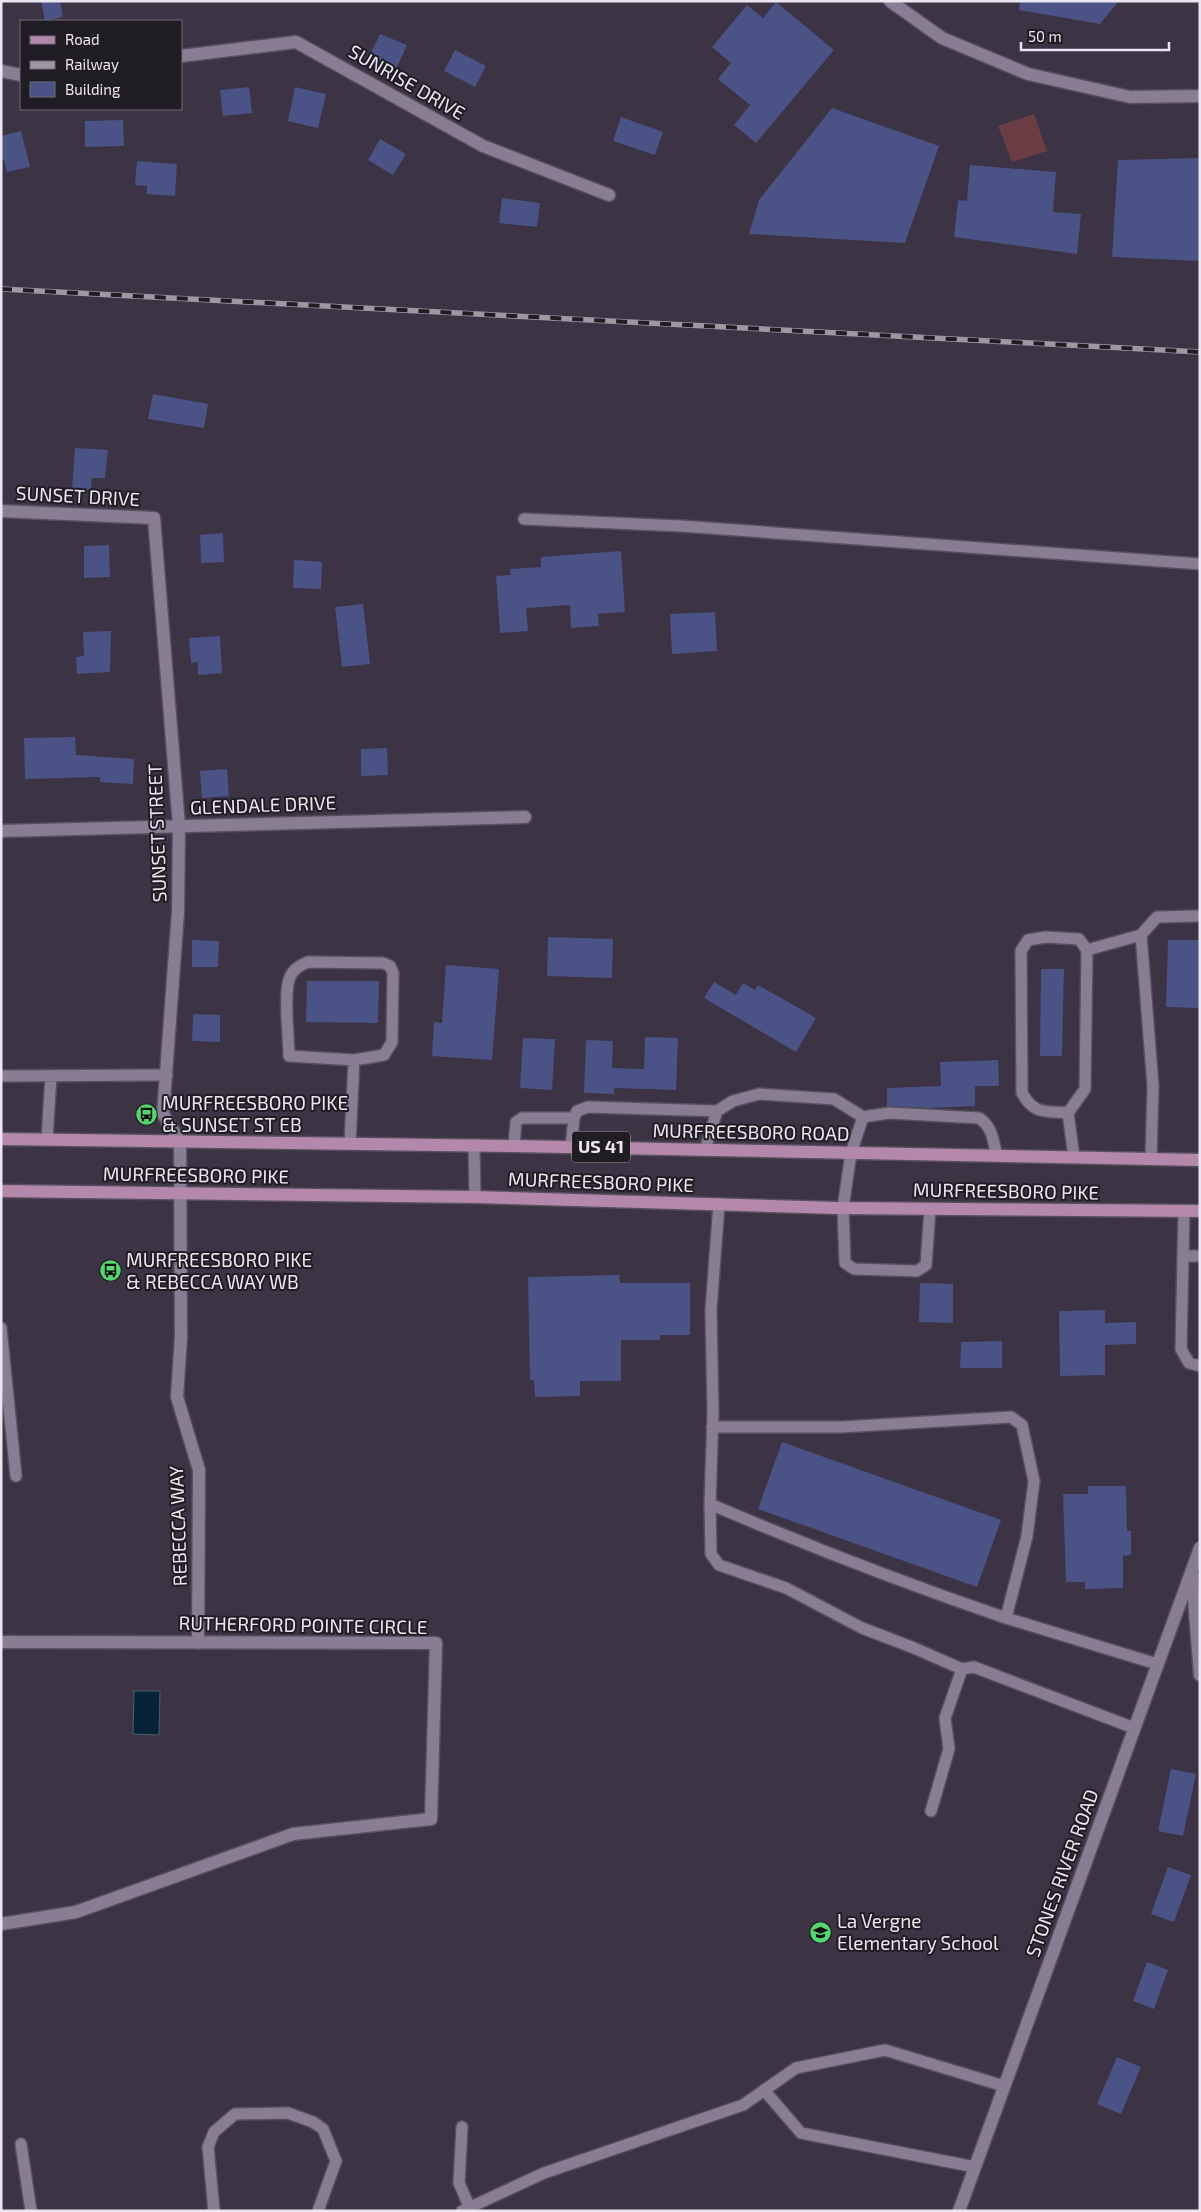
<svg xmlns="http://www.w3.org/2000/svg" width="1201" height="2212" viewBox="0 0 1201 2212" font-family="'Exo 2',sans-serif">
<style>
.green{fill:#6a3e44}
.water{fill:#062337;stroke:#4b5e6f}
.building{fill:#4a5286}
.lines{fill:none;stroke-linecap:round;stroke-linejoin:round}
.service-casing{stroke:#574f5e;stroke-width:14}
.minor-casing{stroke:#574f5e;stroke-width:15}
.primary-casing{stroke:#574f5e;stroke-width:15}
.service{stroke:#887d92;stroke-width:11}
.minor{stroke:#887d92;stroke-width:12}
.primary{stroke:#b488ab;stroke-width:12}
.rail-casing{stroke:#9e97a4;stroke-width:5.5}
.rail{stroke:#201c24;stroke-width:4;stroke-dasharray:11;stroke-linecap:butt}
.labels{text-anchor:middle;stroke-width:4;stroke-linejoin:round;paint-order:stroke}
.shield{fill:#201c24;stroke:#afa9b4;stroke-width:1}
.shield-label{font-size:18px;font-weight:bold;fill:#ece6f1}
.street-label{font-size:19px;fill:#ece6f1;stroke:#201c24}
.poi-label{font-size:19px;fill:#ece6f1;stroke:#201c24;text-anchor:start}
</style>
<rect width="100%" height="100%" fill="#3c3344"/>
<path class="green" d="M 1034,114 L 1047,151 L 1012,162 L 998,126 Z"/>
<path class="water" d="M 134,1691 L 160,1691 L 159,1735 L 133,1734 Z"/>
<path class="building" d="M 41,1 L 60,1 L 63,17 L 45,21 Z
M 1020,1 L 1119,1 L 1100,24 L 1019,10 Z
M 776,2 L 834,50 L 756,143 L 734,125 L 750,105 L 718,79 L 731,63 L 712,47 L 747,5 L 763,18 Z
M 380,34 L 407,45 L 395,71 L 368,59 Z
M 455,50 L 486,66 L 475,87 L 444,71 Z
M 249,87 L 252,113 L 223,116 L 220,90 Z
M 295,87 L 326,94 L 318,128 L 288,121 Z
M 832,108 L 939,146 L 905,243 L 749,234 L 759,200 Z
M 621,117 L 663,132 L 655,155 L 613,141 Z
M 123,120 L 124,146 L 85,147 L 85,121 Z
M 21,131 L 30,167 L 7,172 L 4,160 L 1,161 L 1,136 Z
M 380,139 L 406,154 L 393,175 L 368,160 Z
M 1200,158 L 1200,261 L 1112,257 L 1118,160 Z
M 137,161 L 177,164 L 175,196 L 147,194 L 147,186 L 135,185 Z
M 970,165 L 1056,172 L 1053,212 L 1081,214 L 1077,254 L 954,237 L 958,200 L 967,201 Z
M 502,198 L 540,203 L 537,227 L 499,223 Z
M 153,394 L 208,404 L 204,428 L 148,419 Z
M 75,448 L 108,450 L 105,478 L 92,478 L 91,490 L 72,489 Z
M 223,533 L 224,562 L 201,563 L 200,535 Z
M 109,545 L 110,577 L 84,578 L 84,546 Z
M 621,551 L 625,612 L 598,614 L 599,626 L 571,628 L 570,605 L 526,608 L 528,631 L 500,633 L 496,576 L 511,575 L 510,569 L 541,567 L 541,557 Z
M 294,560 L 322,562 L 321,589 L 293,588 Z
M 363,604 L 370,664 L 342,667 L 335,607 Z
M 715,612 L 717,651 L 672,654 L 670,614 Z
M 111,631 L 110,672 L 77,674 L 76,657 L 84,656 L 83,632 Z
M 220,636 L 222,673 L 198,675 L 198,662 L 191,663 L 189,638 Z
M 75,737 L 76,755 L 134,759 L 133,784 L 100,782 L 100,777 L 25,779 L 24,738 Z
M 387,748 L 388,775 L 361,776 L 361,749 Z
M 227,769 L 229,796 L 202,798 L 200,771 Z
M 548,937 L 613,939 L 612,978 L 547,976 Z
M 192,940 L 219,941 L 218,967 L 192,967 Z
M 1168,940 L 1200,940 L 1200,1008 L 1166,1007 Z
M 446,965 L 499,969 L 492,1060 L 432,1056 L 434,1022 L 442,1023 Z
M 1041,969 L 1064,969 L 1062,1056 L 1040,1056 Z
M 307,981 L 379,981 L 378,1023 L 306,1022 Z
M 714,982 L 736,995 L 743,983 L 755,990 L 758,985 L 816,1018 L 796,1052 L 704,998 Z
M 193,1014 L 220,1015 L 220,1042 L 192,1041 Z
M 645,1037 L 678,1038 L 676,1090 L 614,1088 L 614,1094 L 584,1093 L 586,1040 L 613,1041 L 612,1068 L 644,1069 Z
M 523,1038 L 555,1039 L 552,1090 L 520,1088 Z
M 998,1060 L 999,1086 L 975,1086 L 975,1106 L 928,1108 L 887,1106 L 887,1088 L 941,1086 L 940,1062 Z
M 619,1275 L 620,1283 L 690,1283 L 690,1335 L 660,1335 L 660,1340 L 621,1340 L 621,1381 L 580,1381 L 580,1396 L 535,1397 L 534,1380 L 530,1380 L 528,1277 Z
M 920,1283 L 953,1284 L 953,1323 L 919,1322 Z
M 1105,1310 L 1105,1323 L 1136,1322 L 1136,1344 L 1105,1345 L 1105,1375 L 1060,1376 L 1059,1311 Z
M 1002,1341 L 1002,1368 L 960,1368 L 961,1342 Z
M 782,1442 L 1001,1520 L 977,1587 L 758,1509 Z
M 1088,1486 L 1126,1486 L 1127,1531 L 1131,1531 L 1131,1555 L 1123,1556 L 1123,1588 L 1085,1589 L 1085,1582 L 1066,1582 L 1063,1494 L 1088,1494 Z
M 1171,1769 L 1196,1774 L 1183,1836 L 1158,1831 Z
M 1168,1867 L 1191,1875 L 1174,1922 L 1151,1914 Z
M 1147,1962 L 1168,1970 L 1154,2009 L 1133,2001 Z
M 1117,2057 L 1141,2067 L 1121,2114 L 1097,2104 Z"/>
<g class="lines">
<defs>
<path id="service" d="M 524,519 L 681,526 L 1200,564
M 1141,935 L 1153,1086 L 1151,1159
M 308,962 L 383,963 L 390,966 L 393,973 L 392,1042 L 384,1055 L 354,1060 L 289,1056 C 289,1039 283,991 290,977 C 293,969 300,965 308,962 Z
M 1,1076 L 167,1075
M 1068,1113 C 1046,1111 1034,1115 1022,1093 L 1021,951 L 1028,940 L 1046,937 L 1079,939 L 1087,950
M 863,1117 L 851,1153 L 843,1208 L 845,1263 L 854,1269 L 917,1271 L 926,1265 L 930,1209
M 47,1140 L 51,1076
M 350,1144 L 354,1060
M 474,1145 L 475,1197
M 514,1146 L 516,1122 L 522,1118 L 574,1118
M 571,1147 L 574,1118 L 577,1111 L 588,1107 L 717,1111
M 705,1150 L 717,1111 L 733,1101 L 759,1094 L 834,1099 L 863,1117 L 889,1113 L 979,1118 C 993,1127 993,1141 997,1156
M 1074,1157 L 1068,1113 L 1085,1089 L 1087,950 L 1141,935 L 1157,917 L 1200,916
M 1184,1211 L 1181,1349 L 1189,1363 L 1200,1366
M 1183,1256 L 1200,1256
M 1,1328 L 16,1476
M 712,1427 L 841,1427 L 1011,1417 L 1022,1425 L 1034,1481 L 1027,1536 L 1006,1618 C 906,1584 808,1546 710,1504 L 713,1414 L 711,1310 L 719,1204
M 710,1504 L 711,1554 L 719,1565 L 786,1588 L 862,1628 L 914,1648 L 962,1669 L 974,1667 L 1134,1728
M 1006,1618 L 1157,1664
M 931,1811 L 949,1749 L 945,1718 L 962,1669
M 764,2090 L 801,2133 L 975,2167
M 462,2127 L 459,2183 L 469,2206
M 21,2144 L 31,2211
M 214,2211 L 208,2147 L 214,2132 L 235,2114 L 288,2113 L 313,2122 L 323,2129 L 336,2161 L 318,2211
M 462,2211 L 544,2173 L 743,2105 L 796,2068 L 885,2050 L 1004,2086"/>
<path id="minor" d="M 890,1 L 942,38 L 1028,74 L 1130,97 L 1200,96
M 181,56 L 296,42 L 483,146 L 609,195
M 1,71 L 21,75
M 1,511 L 154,518 L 179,826 L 178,912 L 163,1114 L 180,1142 L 181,1337 L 177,1397 L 199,1470 L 198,1643
M 1,831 L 525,817
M 1192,1574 L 1200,1675
M 1,1642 L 436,1643 L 431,1819 L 293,1834 L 76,1912 L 1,1924
M 959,2211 L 1200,1548"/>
<path id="primary" d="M 1,1139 L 514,1146 L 1200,1160
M 1,1191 L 475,1197 L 837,1208 L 1200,1211"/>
</defs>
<use href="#service" class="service-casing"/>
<use href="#minor" class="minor-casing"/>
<use href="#primary" class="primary-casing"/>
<use href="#service" class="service"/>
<use href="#minor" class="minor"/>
<use href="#primary" class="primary"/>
<defs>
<path id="rail" d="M 1,289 L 1200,352"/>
</defs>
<use href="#rail" class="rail-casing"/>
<use href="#rail" class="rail"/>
</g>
<defs>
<symbol id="bus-disc" viewBox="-11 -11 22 22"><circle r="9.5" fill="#55d671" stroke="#201c24"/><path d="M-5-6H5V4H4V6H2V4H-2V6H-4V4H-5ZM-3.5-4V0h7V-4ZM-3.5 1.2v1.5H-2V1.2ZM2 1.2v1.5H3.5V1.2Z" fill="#111"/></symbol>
<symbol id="school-disc" viewBox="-11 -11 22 22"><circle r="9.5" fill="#55d671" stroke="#201c24"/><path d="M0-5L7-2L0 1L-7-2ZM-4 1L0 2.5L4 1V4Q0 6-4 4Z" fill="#111"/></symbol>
</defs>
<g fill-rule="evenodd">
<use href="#bus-disc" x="134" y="1102" width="25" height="25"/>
<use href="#bus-disc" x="98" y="1258" width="25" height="25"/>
<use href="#school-disc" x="808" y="1920" width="25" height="25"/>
</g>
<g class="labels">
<rect class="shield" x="572" y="1131.5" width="58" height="31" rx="4"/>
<g class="shield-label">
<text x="601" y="1153">US 41</text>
</g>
<g class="street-label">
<text transform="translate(407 82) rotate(30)" y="7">SUNRISE DRIVE</text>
<text transform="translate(78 496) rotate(3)" y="7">SUNSET DRIVE</text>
<text transform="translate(263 805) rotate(-2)" y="7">GLENDALE DRIVE</text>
<text transform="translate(157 833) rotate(-92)" y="7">SUNSET STREET</text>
<text transform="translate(751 1132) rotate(1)" y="7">MURFREESBORO ROAD</text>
<text transform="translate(196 1175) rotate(1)" y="7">MURFREESBORO PIKE</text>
<text transform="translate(601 1182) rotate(2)" y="7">MURFREESBORO PIKE</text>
<text transform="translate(1006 1191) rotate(1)" y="7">MURFREESBORO PIKE</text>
<text transform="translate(178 1526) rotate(-92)" y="7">REBECCA WAY</text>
<text transform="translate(303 1625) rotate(1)" y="7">RUTHERFORD POINTE CIRCLE</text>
<text transform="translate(1062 1873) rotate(-70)" y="7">STONES RIVER ROAD</text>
</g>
<g class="poi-label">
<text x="162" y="1110">MURFREESBORO PIKE<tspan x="162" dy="22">&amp; SUNSET ST EB</tspan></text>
<text x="126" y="1267">MURFREESBORO PIKE<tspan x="126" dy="22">&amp; REBECCA WAY WB</tspan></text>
<text x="837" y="1928">La Vergne<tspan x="837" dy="22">Elementary School</tspan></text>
</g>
</g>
<rect width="1201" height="2212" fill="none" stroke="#ece6f1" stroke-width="5"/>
<rect x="20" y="20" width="162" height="90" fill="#201c24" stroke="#726d76"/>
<rect x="30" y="36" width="25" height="8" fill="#b488ab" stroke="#726d76"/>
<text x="65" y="45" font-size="15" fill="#ece6f1">Road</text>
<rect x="30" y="61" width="25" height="8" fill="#9e97a4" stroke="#726d76"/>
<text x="65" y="70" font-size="15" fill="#ece6f1">Railway</text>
<rect x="30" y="82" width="25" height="15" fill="#4a5286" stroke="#726d76"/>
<text x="65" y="95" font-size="15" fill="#ece6f1">Building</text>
<path d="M1021 42v8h148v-8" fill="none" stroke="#ece6f1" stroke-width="2.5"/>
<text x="1028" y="42" font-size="15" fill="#ece6f1" stroke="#201c24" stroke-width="4" paint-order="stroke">50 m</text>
</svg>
